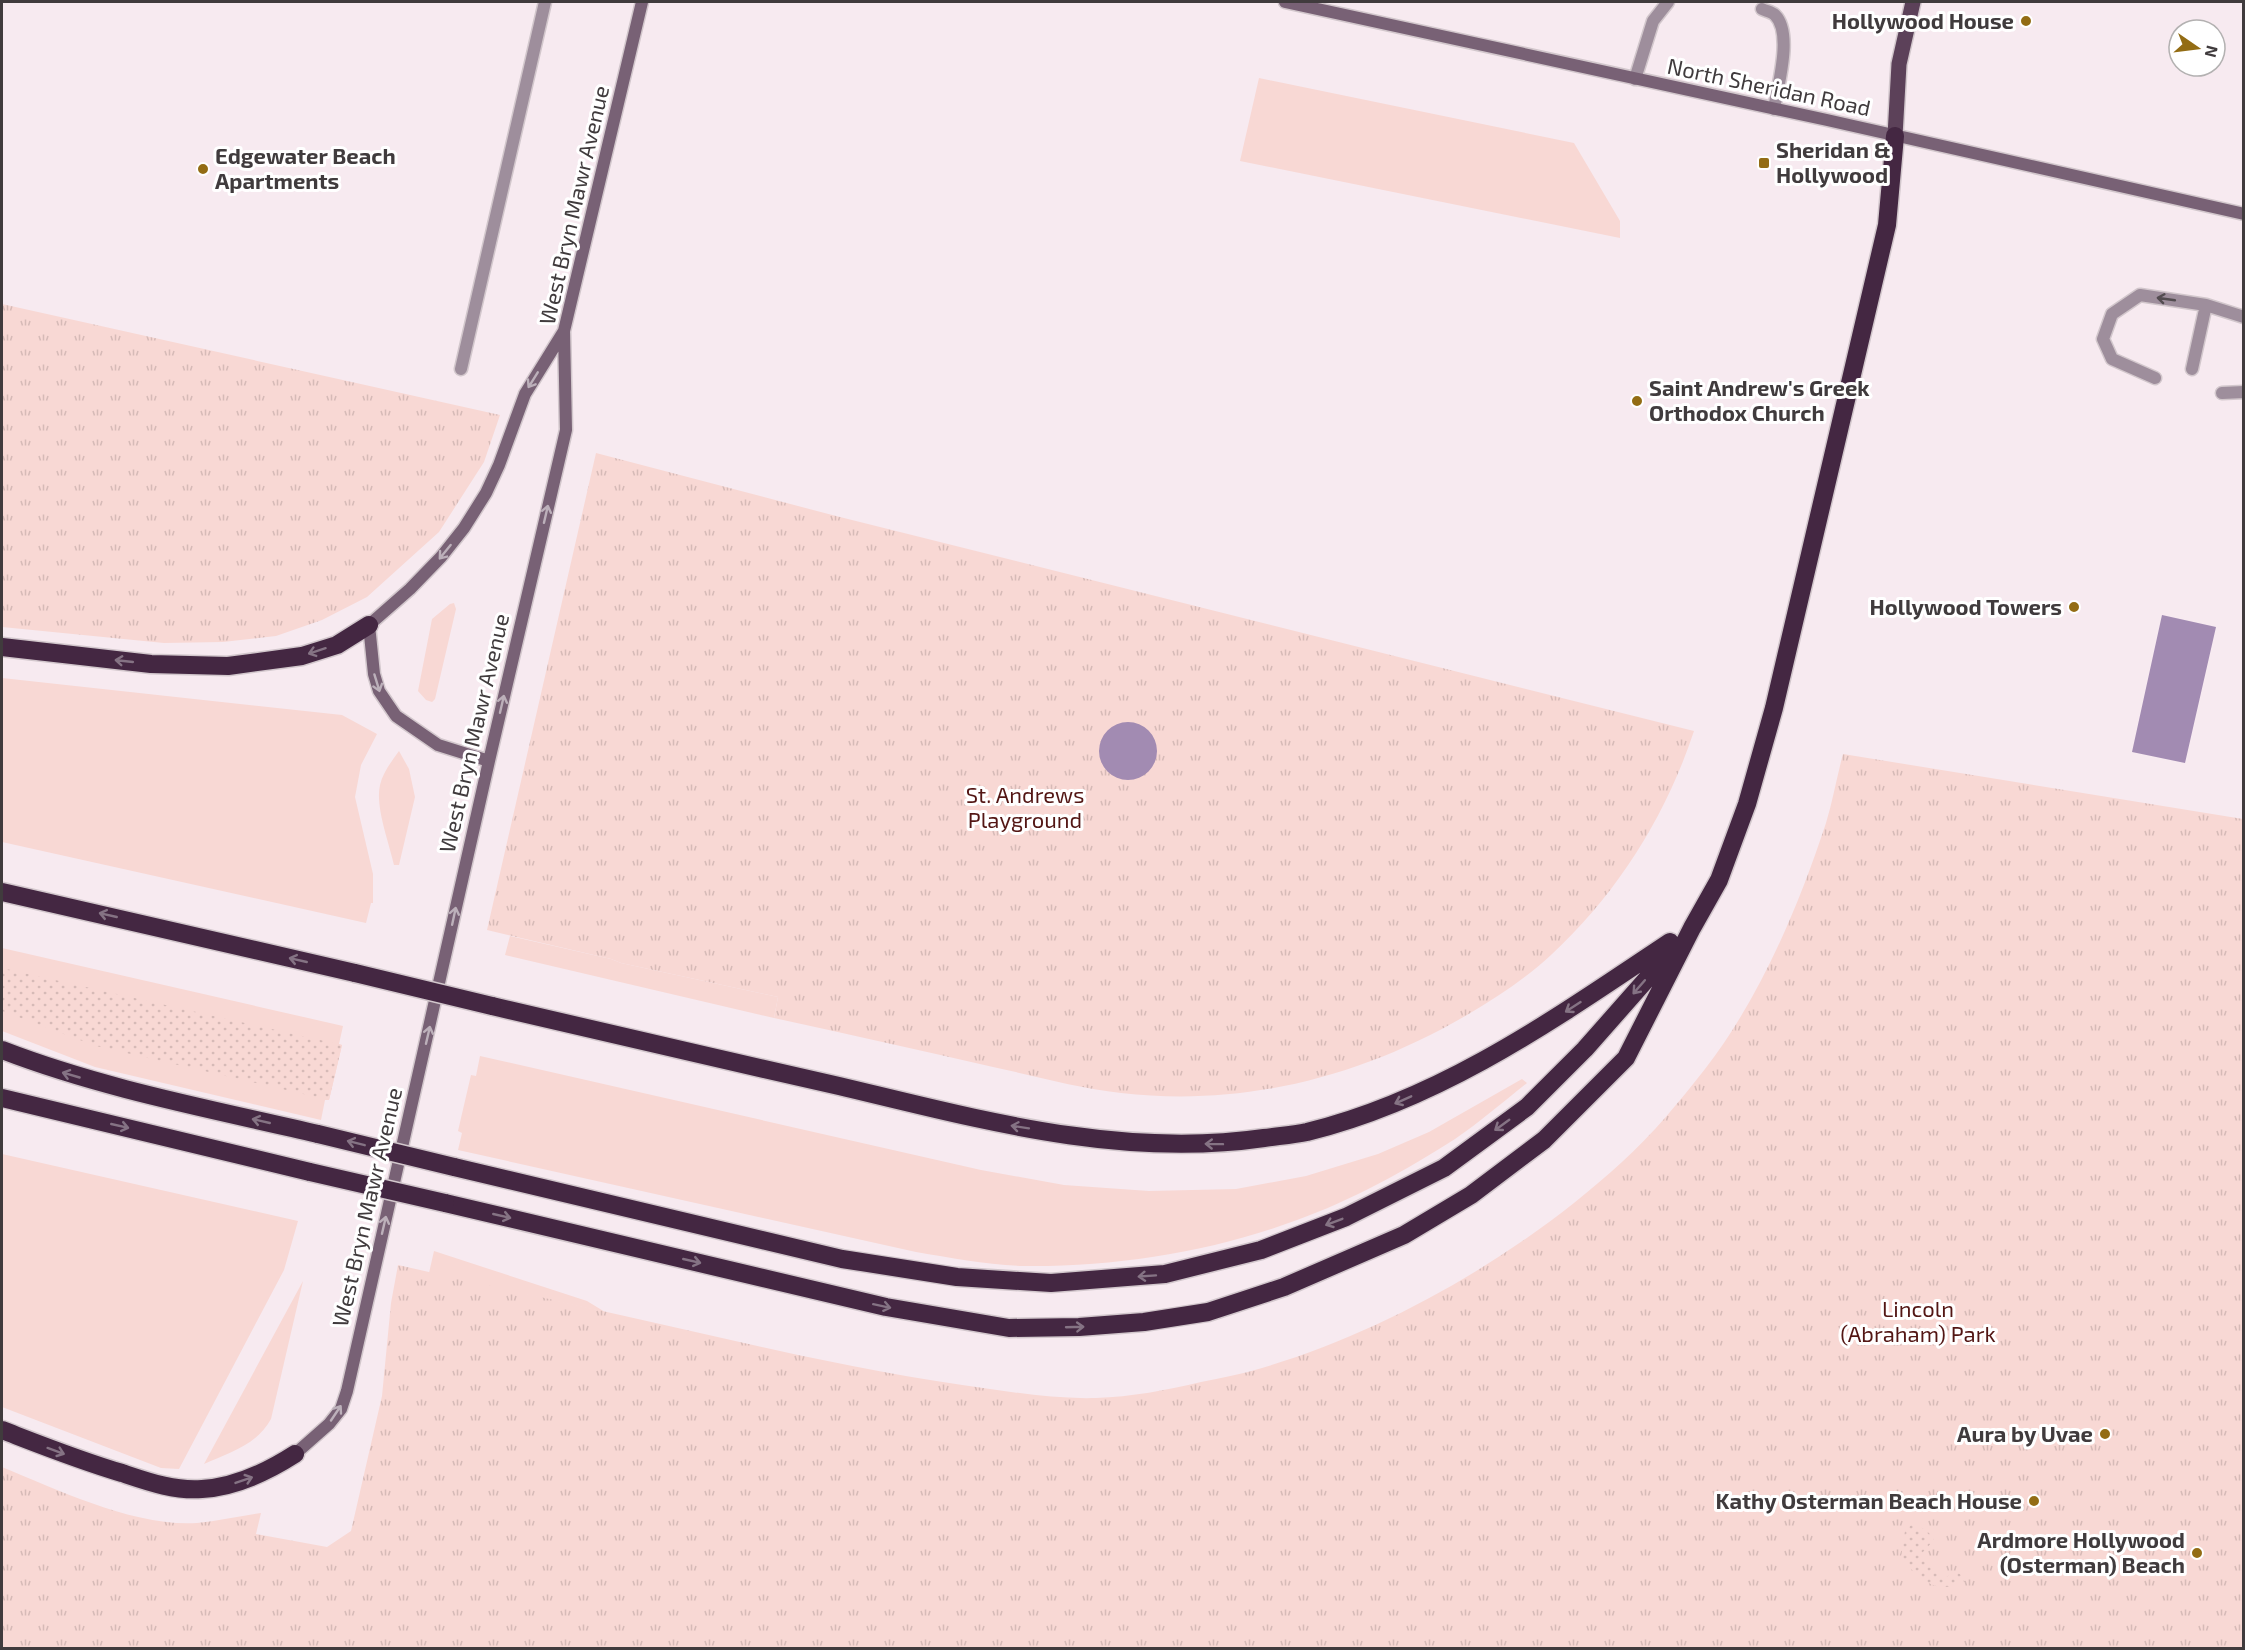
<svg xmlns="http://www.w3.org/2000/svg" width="2245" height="1650" viewBox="0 0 2245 1650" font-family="'Exo 2',sans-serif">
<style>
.grass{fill:#f8d8d4}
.park{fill:url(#park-tufts)}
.garden{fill:url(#garden-dots)}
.water{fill:#a28bb2}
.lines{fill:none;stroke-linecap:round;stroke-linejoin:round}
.service-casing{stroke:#d2c7cc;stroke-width:15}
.minor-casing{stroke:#d2c7cc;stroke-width:15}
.secondary-casing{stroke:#d2c7cc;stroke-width:15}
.primary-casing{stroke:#d2c7cc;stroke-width:18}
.motorway-casing{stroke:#d2c7cc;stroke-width:21}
.service{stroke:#9e8e9c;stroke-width:12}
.minor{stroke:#9e8e9c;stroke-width:12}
.secondary{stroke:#786175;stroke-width:12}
.primary{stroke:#5c4159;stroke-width:15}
.motorway{stroke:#442742;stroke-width:18}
.motorway-bridge-casing{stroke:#d2c7cc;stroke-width:21;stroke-linecap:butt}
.motorway-bridge{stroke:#442742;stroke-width:18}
.oneway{stroke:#534c50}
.oneway2{stroke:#bcb0ba}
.oneway3{stroke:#857384}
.poi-dot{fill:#936c14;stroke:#fff;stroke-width:2}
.labels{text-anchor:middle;stroke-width:6;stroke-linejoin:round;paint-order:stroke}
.poi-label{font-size:22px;font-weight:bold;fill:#403b3d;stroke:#fff;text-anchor:end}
.street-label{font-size:22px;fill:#403b3d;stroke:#fff}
.park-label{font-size:22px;fill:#531614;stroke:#fff}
</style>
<defs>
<pattern id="park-tufts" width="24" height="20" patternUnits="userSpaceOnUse" patternTransform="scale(1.5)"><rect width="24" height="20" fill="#f8d8d4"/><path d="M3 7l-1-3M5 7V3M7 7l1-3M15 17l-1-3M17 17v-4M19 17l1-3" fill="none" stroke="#d6bab7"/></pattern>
<pattern id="garden-dots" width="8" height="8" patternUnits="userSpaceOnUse" patternTransform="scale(1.5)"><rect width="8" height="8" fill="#f8d8d4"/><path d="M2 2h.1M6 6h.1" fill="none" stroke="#d6bab7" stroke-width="1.8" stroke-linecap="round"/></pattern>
</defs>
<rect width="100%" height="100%" fill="#f7eaf0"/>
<path class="grass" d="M 1259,78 L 1574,143 L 1620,221 L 1620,238 L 1240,161 Z
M 454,603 L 456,609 L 435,699 L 432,702 L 426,700 L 418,691 L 432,619 L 450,604 Z
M 2,678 L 342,715 L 377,734 L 361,765 L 355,797 L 373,874 L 373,903 L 371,903 L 366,923 L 2,842 Z
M 399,751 L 409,769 L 415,797 L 399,865 L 394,865 C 389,842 375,807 380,785 C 383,772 392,761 399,751 Z
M 510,936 L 611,959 L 621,963 L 778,997 L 774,1018 L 505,955 Z
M 2,948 L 343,1026 L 339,1044 L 342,1045 L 329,1100 L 325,1100 L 321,1120 L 95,1067 L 2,1031 Z
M 480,1056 L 981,1170 L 1064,1185 L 1149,1191 L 1236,1189 L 1306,1176 L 1378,1154 L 1429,1132 L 1522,1079 L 1527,1083 C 1503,1102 1480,1122 1455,1139 C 1407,1170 1350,1201 1297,1220 C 1211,1252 1116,1267 1024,1266 C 988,1265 952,1258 916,1252 L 458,1150 L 462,1133 L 458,1131 L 471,1075 L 476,1076 Z
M 2,1154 L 298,1221 L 284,1270 L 179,1469 L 161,1468 L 2,1407 Z
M 434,1251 L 587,1301 L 605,1312 L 429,1273 Z
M 303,1281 L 271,1419 C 257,1445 229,1453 204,1464 Z"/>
<path class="park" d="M 2,304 L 500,415 L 484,462 L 439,532 L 367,597 L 322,620 L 276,636 L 223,642 L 164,643 L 2,627 Z
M 596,453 L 836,516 L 1694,731 C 1666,816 1617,894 1551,955 C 1525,979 1497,997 1467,1015 C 1361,1077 1244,1107 1121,1093 C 1078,1088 1035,1076 993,1067 C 920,1050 847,1034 774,1018 L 778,997 L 621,963 L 611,959 L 487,930 Z
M 1843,754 L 2243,819 L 2243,1648 L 2,1648 L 2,1467 C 58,1490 135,1527 197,1523 C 218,1521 240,1516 261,1513 L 256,1534 L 327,1547 L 351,1531 L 382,1396 L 391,1303 L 398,1265 C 522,1293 646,1321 771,1349 C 843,1365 916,1379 990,1389 C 1025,1394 1060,1399 1096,1398 C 1131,1397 1167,1390 1201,1382 C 1221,1378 1242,1374 1262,1368 C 1390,1330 1523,1253 1622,1162 C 1652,1135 1680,1101 1705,1069 C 1760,998 1798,908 1826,823 C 1833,800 1837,776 1843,754 Z"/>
<path class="garden" d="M 2,968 L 342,1045 L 329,1100 L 96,1046 L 2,1011 Z
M 1911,1525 C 1923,1527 1928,1530 1934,1540 L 1922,1553 L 1942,1579 L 1956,1572 L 1960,1574 L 1965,1582 C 1935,1596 1920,1579 1901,1558 L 1905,1531 Z"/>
<path class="water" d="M 2162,615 L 2216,627 L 2185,763 L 2132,752 Z
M1099 751a29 29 0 1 1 58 0a29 29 0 1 1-58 0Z"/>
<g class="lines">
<defs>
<path id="service" d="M 1762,9 C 1766,11 1772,12 1775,15 C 1793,33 1778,85 1774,109
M 1635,79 L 1653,21 L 1668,2
M 2192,369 L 2206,305
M 2155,378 L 2112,359 L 2103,339 L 2112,314 L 2140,295 L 2206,305 L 2244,317
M 2222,393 L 2244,392"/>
<path id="minor" d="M 461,369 L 545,2"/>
<path id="secondary" d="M 1285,2 L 1827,120 L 2244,214
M 489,761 L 438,745 L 396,716 L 379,691 L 374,674 L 369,625 L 410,589 L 441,557 L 464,528 L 486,493 L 499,465 L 525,394 L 564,331
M 295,1454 L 329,1424 L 341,1409 L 347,1391 L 489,761 L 566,430 L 564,331 L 642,2"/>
<path id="primary" d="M 1895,136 L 1899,64 L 1913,2"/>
<path id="motorway" d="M 2,647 L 151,664 L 228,666 L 302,656 L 337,645 L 369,625
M 2,892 L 355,973
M 492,1006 C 608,1033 723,1060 839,1086 C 978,1119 1120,1159 1264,1138 C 1278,1136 1293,1135 1307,1132 C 1442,1099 1556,1018 1670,942
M 2,1050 C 103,1089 211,1109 318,1134
M 2,1098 L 310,1172
M 454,1167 L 842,1259 L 957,1277 L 1051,1283 L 1165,1274 L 1261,1250 L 1346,1217 L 1444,1168 L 1527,1107 L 1585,1049 L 1675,947
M 445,1203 L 886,1307 L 1009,1328 L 1079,1327 L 1144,1322 L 1208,1312 L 1284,1287 L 1404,1235 L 1471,1195 L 1544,1140 L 1626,1058 L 1692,928 L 1719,880 L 1747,804 L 1774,708 L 1887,225 L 1895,136
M 2,1430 C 41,1445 81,1461 122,1473 C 149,1482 174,1491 202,1489 C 236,1487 267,1472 295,1454"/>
</defs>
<use href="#service" class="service-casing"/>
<use href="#minor" class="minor-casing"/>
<use href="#secondary" class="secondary-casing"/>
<use href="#primary" class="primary-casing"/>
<use href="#motorway" class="motorway-casing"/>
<use href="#service" class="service"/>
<use href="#minor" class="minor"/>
<use href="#secondary" class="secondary"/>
<use href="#primary" class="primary"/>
<use href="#motorway" class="motorway"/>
<defs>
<path id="motorway-bridge" d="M 355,973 L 492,1006
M 318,1134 L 454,1167
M 310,1172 L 445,1203"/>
</defs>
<use href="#motorway-bridge" class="motorway-bridge-casing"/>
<use href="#motorway-bridge" class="motorway-bridge"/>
</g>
<defs><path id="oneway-shaft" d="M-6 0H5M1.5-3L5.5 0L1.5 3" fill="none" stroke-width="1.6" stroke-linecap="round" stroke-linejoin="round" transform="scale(1.5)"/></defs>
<use class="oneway" href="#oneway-shaft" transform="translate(2166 299) rotate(-172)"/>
<g class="oneway2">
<use href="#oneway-shaft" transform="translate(533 380) rotate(122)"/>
<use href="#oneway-shaft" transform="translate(546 514) rotate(-77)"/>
<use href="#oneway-shaft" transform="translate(445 552) rotate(129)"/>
<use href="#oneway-shaft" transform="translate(377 683) rotate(73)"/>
<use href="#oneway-shaft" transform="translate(502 704) rotate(-77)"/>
<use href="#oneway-shaft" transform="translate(454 916) rotate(-78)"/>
<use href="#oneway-shaft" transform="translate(428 1035) rotate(-77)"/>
<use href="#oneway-shaft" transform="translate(384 1225) rotate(-77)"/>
<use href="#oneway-shaft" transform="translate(336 1413) rotate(-56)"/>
</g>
<g class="oneway3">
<use href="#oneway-shaft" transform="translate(317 651) rotate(162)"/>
<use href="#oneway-shaft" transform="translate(124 661) rotate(-174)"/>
<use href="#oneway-shaft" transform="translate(108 915) rotate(-167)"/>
<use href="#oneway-shaft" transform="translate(298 960) rotate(-167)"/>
<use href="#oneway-shaft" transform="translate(1639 987) rotate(131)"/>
<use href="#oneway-shaft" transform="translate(1573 1007) rotate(147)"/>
<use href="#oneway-shaft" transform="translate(71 1075) rotate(-164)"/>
<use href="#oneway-shaft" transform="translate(1403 1100) rotate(156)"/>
<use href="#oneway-shaft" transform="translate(261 1121) rotate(-167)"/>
<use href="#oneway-shaft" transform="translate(1502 1125) rotate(144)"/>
<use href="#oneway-shaft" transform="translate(120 1126) rotate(13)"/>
<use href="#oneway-shaft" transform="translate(1020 1127) rotate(-171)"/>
<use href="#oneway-shaft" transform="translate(356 1143) rotate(-166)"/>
<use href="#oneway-shaft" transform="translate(1214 1144) rotate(-179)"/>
<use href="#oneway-shaft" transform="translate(502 1216) rotate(13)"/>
<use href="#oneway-shaft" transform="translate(1334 1222) rotate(159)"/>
<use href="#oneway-shaft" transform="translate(692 1261) rotate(13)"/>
<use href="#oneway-shaft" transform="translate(1147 1276) rotate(176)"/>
<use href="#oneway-shaft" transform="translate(882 1306) rotate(12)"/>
<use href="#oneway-shaft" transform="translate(1075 1327) rotate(-2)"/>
<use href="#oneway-shaft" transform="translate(56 1451) rotate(20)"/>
<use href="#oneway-shaft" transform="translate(244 1480) rotate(-19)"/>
</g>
<g class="poi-dot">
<circle cx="2026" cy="21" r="6"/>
<rect x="1758" y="157" width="12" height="12" rx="3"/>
<circle cx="203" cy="169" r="6"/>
<circle cx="1637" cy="401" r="6"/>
<circle cx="2074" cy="607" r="6"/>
<circle cx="2105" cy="1434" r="6"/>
<circle cx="2034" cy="1501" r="6"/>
<circle cx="2197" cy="1553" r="6"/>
</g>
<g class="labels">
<g class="poi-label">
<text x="2014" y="29">Hollywood House</text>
<text x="1776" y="158" text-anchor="start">Sheridan &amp;<tspan x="1776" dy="25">Hollywood</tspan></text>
<text x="215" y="164" text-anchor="start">Edgewater Beach<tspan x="215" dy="25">Apartments</tspan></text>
<text x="1649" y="396" text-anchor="start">Saint Andrew's Greek<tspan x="1649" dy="25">Orthodox Church</tspan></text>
<text x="2062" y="615">Hollywood Towers</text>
<text x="2093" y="1442">Aura by Uvae</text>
<text x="2022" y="1509">Kathy Osterman Beach House</text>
<text x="2185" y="1548">Ardmore Hollywood<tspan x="2185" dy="25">(Osterman) Beach</tspan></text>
</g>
<g class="street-label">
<text transform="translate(1769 87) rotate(12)" y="8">North Sheridan Road</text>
<text transform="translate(574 205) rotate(-77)" y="8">West Bryn Mawr Avenue</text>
<text transform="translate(474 733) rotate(-77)" y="8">West Bryn Mawr Avenue</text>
<text transform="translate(367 1207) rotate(-77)" y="8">West Bryn Mawr Avenue</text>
</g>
<g class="park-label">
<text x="1025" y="803">St. Andrews<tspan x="1025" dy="25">Playground</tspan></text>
<text x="1918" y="1317">Lincoln<tspan x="1918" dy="25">(Abraham) Park</tspan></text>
</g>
</g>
<rect width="2245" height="1650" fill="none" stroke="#403b3d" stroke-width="6"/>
<g transform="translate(2197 48) rotate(104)"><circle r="28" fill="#ffffff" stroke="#b3b1b1" stroke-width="1.5"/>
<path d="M0-4.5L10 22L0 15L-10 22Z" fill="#936c14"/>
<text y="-9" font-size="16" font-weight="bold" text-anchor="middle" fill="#403b3d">N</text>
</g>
</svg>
